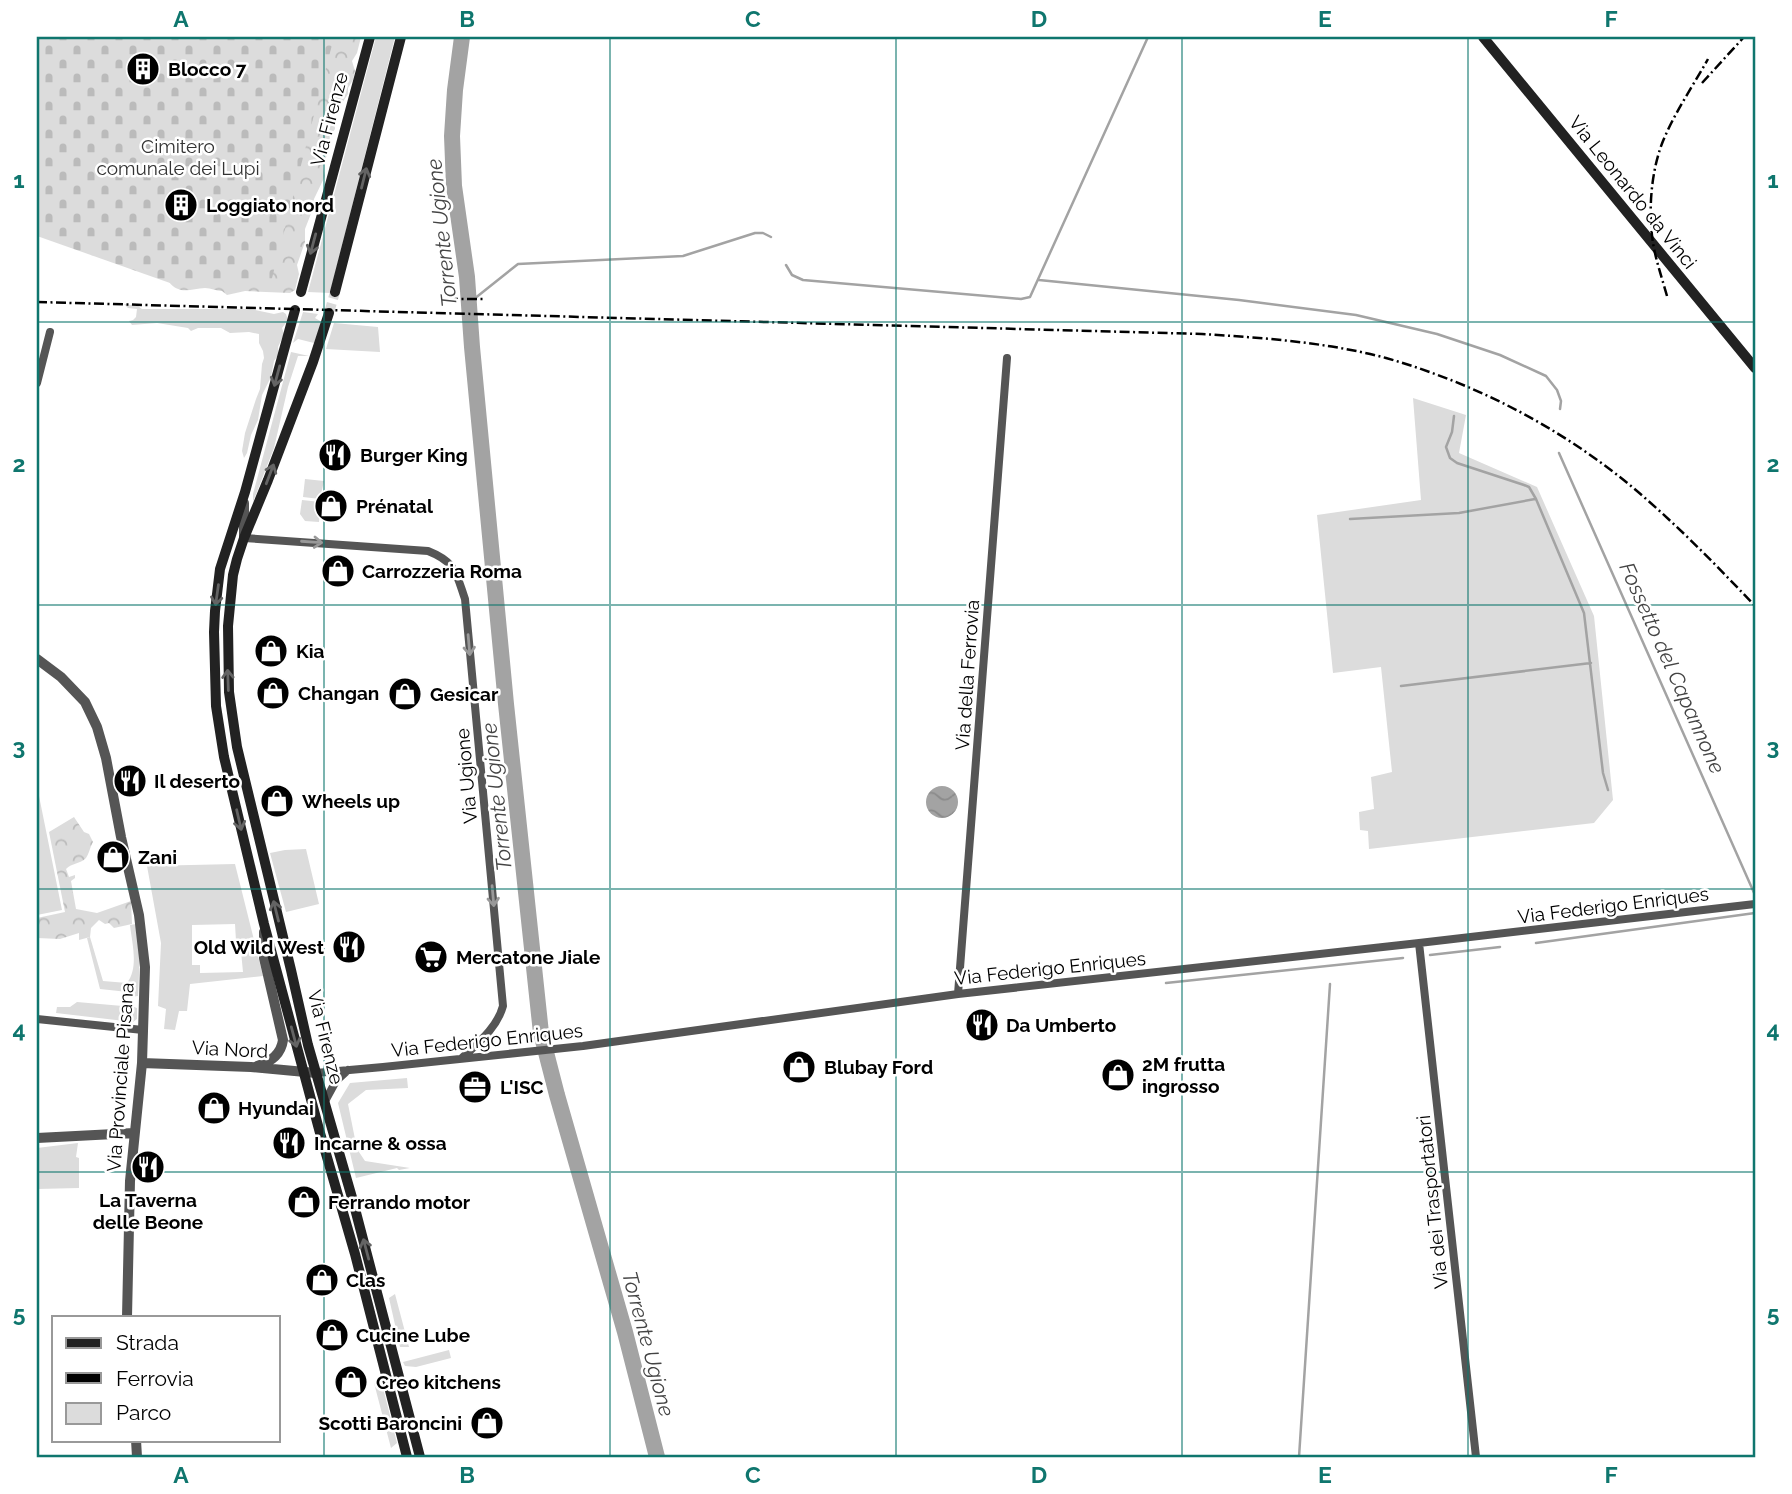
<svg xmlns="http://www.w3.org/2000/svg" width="1792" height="1494" viewBox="0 0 1792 1494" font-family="Raleway,sans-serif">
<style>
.green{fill:#dcdcdc;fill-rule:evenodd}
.forest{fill:url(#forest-crowns)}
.cemetery{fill:url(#cemetery-stones)}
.water{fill:url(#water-waves)}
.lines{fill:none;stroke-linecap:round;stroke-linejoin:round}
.stream{stroke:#a3a3a3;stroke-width:2.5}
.river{stroke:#a3a3a3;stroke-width:16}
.secondary-tunnel{stroke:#d9d9d9;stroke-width:10;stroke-dasharray:10 5;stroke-linecap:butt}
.minor{stroke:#555;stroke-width:8}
.tertiary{stroke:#555;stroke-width:10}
.secondary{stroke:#222;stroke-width:10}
.rail{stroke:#000;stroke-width:2.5;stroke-dasharray:10 3.5 2 3.5;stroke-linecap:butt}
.oneway{stroke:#646464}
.oneway2{stroke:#999}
.grid{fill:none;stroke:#0f766e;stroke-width:2;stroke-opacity:0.55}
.labels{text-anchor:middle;stroke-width:5;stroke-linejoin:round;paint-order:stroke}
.poi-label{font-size:19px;font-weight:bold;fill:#000;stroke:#fff;text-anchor:start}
.street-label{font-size:19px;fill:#000;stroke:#fff}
.park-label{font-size:19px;fill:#333;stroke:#fff}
.water-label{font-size:21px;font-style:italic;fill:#444;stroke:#fff}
.neatline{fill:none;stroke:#0f766e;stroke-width:2.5}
.grid-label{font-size:23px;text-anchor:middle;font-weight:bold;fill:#0f766e}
</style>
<defs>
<pattern id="forest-crowns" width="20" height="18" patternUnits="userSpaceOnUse" patternTransform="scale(1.75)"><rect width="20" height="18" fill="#dcdcdc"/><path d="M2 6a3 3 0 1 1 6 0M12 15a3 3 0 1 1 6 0" fill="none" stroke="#bbb"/></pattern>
<pattern id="cemetery-stones" width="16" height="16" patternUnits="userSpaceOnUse" patternTransform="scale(1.75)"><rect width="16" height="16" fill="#dcdcdc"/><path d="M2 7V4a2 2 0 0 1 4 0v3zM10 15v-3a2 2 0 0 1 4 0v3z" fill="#bbb"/></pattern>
<pattern id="water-waves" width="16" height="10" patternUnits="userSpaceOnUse" patternTransform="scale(1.75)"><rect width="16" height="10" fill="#a3a3a3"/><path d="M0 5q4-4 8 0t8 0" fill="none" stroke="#8b8b8b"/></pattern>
</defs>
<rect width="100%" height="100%" fill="#fff"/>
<path class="green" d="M 376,37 L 395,37 L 330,293 L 308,292 Z
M 124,304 L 138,306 L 142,309 L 250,309 L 274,314 L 283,312 L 286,314 L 288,320 L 282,328 L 284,334 L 278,347 L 279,354 L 274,361 L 271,377 L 262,395 L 258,420 L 251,435 L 247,453 L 244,458 L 242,451 L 245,433 L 256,399 L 260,389 L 262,364 L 264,358 L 263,351 L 259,343 L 259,334 L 249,332 L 230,333 L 221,328 L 198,328 L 191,331 L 188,328 L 157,323 L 132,325 L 129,321 L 133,320 L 136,317 L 137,309 L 128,308 Z
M 303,312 L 318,314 L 315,318 L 322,322 L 314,343 L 298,339 L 293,343 Z
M 334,323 L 378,327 L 380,352 L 326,349 Z
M 291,352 L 309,356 L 298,356 L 288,387 L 274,448 L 253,502 L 253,494 Z
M 1413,398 L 1466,415 L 1459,453 L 1537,487 L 1594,616 L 1613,800 L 1594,823 L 1369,849 L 1368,831 L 1360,830 L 1359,812 L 1374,809 L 1371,777 L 1392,772 L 1381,667 L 1333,673 L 1317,515 L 1421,500 Z
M 305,479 L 324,481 L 320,499 L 303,497 Z
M 302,500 L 320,502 L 321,504 L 319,522 L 305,521 L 300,514 Z
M 37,786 L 62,910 L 37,915 Z
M 306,849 L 319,904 L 286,912 L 270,853 L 285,850 Z
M 235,864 L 263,976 L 190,984 L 187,1011 L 179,1011 L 175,1030 L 164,1029 L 166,1009 L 158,1006 L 161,943 L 147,866 ZM 235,924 L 236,941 L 240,941 L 243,972 L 200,973 L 200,965 L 192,965 L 192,925 Z
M 136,924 L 140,953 L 138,996 L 130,997 L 128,992 L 100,989 L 87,938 L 90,937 L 103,981 L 127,983 C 139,968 132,943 130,925 Z
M 77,1002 L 134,1007 L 137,1008 L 137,1019 L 133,1022 L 56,1013 L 57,1007 L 70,1007 Z
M 407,1078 L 408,1088 L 366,1090 L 348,1104 L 357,1149 L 365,1161 L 410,1168 L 399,1170 L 397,1168 L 356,1178 L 338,1103 L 350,1083 Z
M 78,1143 L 76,1157 L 79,1158 L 79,1188 L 37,1189 L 37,1148 Z
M 395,1294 L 409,1347 L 400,1347 L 389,1298 Z
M 449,1350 L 451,1358 L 416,1367 L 405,1366 L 403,1362 Z
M 374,1383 L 382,1384 L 397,1443 L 391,1448 Z"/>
<path class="forest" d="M 330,37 L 361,37 L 357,53 L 352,61 L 355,71 L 353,80 L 348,88 L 348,94 L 334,115 L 335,129 L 330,136 L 328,151 L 323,167 L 325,176 L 314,199 L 312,211 L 305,229 L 305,242 L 297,265 L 299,274 L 295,290 L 290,293 L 245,291 L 227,295 L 222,291 C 216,291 211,288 205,288 C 191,289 179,295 169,282 Z
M 74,817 L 84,832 L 89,834 L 93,842 C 90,847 89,854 86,858 C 80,864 72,863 66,869 L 69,877 L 75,875 L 75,878 L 71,881 L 76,909 L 97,913 L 131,901 L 132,924 L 114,928 L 109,923 L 105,924 L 99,920 L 91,928 L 90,937 L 79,940 L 79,933 L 60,939 L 37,938 L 37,918 L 65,912 L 49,832 Z"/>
<path class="cemetery" d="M 37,37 L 334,37 L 271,282 L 170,283 L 37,236 Z"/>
<path class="water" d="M926 802a16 16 0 1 1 32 0a16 16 0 1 1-32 0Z"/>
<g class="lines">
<path class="stream" d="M 786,265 L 792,275 L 803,280 L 1021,299 L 1030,297 L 1148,37
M 1039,280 L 1239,300 L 1356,315 L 1437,334 L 1500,355 L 1546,376 L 1557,390 L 1561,401 L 1560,409
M 469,303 L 518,264 L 683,256 L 755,233 L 763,233 L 771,237
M 1454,416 L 1452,432 L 1446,447 L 1450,458 L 1457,463 L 1524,485 L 1529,487 L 1536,499 L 1584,613 L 1603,773 L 1608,790
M 1559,453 L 1755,895
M 1350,519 L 1459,513 L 1535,499
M 1401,686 L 1591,663
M 1536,943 L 1755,913
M 1430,955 L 1500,947
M 1166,983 L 1403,958
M 1299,1457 L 1330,984"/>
<path class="river" d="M 462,37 L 455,90 L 452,136 L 454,186 L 467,277 L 472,347 L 506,704 L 541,1033 L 557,1095 L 625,1332 L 657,1457"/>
<path class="secondary-tunnel" d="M 329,313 L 335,292"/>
<path class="minor" d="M 37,383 L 50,332
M 244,538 L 428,551 C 456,562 456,573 465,599 L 503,1006 C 497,1028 478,1043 462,1058
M 1419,943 L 1476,1457
M 958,994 L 1007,358
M 37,1019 L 143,1030
M 316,1073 L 383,1067 L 583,1046 L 958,994 L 1419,943 L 1755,904
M 324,1103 L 336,1081 L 348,1070"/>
<path class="tertiary" d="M 244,537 L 244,503
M 37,659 L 61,677 L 85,702 L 97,727 L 106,758 L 121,837 L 139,915 L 145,967 L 142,1063 L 130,1181 L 127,1317
M 142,1063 L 251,1067 L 316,1073
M 257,1066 C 271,1062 281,1054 283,1040 L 264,958 L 264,932
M 37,1138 L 134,1133
M 136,1440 L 137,1457"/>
<path class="secondary" d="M 1483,37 L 1755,368
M 301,292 L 370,37
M 335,292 L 401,37
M 295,310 L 245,492 L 220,569 L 215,611 L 214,632 L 216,706 L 224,757 L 264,924 L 320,1133 L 355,1254 L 407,1457
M 329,313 L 313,362 L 268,480 L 244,538 L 237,559 L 233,575 L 228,626 L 229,692 L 237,747 L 291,970 L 308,1045 L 353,1201 L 420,1457"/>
<path class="rail" d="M 1702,83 L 1744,37
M 1667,296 C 1662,278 1656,261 1653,243 C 1648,211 1651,171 1663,141 C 1675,112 1693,86 1708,59
M 448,299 L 485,299
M 37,302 L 1202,334 C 1264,338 1326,342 1386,358 C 1481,385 1571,433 1645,498 C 1684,532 1720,569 1755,606"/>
</g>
<defs><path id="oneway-shaft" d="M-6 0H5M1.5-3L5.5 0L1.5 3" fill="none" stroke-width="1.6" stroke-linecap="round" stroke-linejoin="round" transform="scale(1.75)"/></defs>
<g class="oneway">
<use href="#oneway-shaft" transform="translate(364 178) rotate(-76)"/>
<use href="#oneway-shaft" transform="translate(313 244) rotate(105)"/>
<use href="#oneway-shaft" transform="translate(277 376) rotate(105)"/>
<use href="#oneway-shaft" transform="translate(270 474) rotate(-69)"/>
<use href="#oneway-shaft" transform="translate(217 595) rotate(98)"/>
<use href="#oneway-shaft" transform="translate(228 680) rotate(-92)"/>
<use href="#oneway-shaft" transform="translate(239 820) rotate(77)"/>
<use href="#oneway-shaft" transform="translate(276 911) rotate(-104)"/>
<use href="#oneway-shaft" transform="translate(294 1037) rotate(75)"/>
<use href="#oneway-shaft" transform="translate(366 1249) rotate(-105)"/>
</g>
<g class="oneway2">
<use href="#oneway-shaft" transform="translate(312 542) rotate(4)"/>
<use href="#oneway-shaft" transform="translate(469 645) rotate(85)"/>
<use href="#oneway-shaft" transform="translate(493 896) rotate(85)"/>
</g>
<path class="grid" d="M 324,37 L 324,1457M 610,37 L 610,1457M 896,37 L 896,1457M 1182,37 L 1182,1457M 1468,37 L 1468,1457M 37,322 L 1755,322M 37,605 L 1755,605M 37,889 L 1755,889M 37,1172 L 1755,1172"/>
<defs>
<symbol id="building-disc" viewBox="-11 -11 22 22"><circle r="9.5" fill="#000" stroke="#fff"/><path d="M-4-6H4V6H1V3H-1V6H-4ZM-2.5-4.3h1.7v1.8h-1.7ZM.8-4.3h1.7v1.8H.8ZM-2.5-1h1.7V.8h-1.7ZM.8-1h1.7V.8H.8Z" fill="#fff"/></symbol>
<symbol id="restaurant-disc" viewBox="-11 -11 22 22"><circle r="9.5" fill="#000" stroke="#fff"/><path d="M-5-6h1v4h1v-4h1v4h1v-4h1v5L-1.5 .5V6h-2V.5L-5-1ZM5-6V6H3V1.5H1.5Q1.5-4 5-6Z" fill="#fff"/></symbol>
<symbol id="shop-disc" viewBox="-11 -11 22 22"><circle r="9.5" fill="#000" stroke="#fff"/><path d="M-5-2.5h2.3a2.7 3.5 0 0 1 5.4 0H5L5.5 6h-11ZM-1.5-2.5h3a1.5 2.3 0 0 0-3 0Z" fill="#fff"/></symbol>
<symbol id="supermarket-disc" viewBox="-11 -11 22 22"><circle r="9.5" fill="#000" stroke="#fff"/><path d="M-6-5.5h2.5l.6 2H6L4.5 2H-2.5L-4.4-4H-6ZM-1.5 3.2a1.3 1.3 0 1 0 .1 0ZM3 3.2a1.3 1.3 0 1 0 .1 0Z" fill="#fff"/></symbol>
<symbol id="office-disc" viewBox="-11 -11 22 22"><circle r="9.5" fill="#000" stroke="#fff"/><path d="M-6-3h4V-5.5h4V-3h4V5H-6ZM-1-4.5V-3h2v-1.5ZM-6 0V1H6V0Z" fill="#fff"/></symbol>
</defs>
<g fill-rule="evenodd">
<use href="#building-disc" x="124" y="50" width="38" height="38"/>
<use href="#building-disc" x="162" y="186" width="38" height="38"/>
<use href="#restaurant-disc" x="316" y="436" width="38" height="38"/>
<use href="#shop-disc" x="312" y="487" width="38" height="38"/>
<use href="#shop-disc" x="319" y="552" width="38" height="38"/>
<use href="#shop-disc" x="252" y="632" width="38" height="38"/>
<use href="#shop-disc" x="254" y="674" width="38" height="38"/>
<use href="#shop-disc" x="386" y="675" width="38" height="38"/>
<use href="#restaurant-disc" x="111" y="762" width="38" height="38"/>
<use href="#shop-disc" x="258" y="782" width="38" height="38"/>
<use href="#shop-disc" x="94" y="838" width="38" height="38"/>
<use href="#restaurant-disc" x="330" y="928" width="38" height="38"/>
<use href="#supermarket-disc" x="412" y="938" width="38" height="38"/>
<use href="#restaurant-disc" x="963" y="1006" width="38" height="38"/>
<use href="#shop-disc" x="780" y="1048" width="38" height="38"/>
<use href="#shop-disc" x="1099" y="1056" width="38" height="38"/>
<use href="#office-disc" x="456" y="1068" width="38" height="38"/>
<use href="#shop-disc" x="195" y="1089" width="38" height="38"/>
<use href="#restaurant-disc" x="270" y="1124" width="38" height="38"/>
<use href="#restaurant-disc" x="129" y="1148" width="38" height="38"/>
<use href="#shop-disc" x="285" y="1183" width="38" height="38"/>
<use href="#shop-disc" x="303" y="1261" width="38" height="38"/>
<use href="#shop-disc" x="313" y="1316" width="38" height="38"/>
<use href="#shop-disc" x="332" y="1363" width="38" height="38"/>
<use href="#shop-disc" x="468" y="1404" width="38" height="38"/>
</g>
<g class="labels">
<g class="poi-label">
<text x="168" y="76">Blocco 7</text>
<text x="206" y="212">Loggiato nord</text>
<text x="360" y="462">Burger King</text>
<text x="356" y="513">Prénatal</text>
<text x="362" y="578">Carrozzeria Roma</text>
<text x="296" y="658">Kia</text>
<text x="298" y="700">Changan</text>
<text x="430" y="701">Gesicar</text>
<text x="154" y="788">Il deserto</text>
<text x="302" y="808">Wheels up</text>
<text x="138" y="864">Zani</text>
<text x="324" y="954" text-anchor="end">Old Wild West</text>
<text x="456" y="964">Mercatone Jiale</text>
<text x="1006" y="1032">Da Umberto</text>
<text x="1142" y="1071">2M frutta<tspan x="1142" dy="22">ingrosso</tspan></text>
<text x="824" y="1074">Blubay Ford</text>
<text x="500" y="1094">L'ISC</text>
<text x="238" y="1115">Hyundai</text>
<text x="314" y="1150">Incarne &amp; ossa</text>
<text x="148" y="1207" text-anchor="middle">La Taverna<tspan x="148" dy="22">delle Beone</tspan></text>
<text x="328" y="1209">Ferrando motor</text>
<text x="346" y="1287">Clas</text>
<text x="356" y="1342">Cucine Lube</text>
<text x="376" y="1389">Creo kitchens</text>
<text x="462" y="1430" text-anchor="end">Scotti Baroncini</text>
</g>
<g class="street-label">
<text transform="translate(329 119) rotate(-75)" y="7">Via Firenze</text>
<text transform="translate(1633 192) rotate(51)" y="7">Via Leonardo da Vinci</text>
<text transform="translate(967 675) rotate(-86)" y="7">Via della Ferrovia</text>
<text transform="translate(466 776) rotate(-95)" y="7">Via Ugione</text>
<text transform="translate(1613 905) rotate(-7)" y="7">Via Federigo Enriques</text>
<text transform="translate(1050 968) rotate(-6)" y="7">Via Federigo Enriques</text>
<text transform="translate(326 1037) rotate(76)" y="7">Via Firenze</text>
<text transform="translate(487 1040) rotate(-6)" y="7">Via Federigo Enriques</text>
<text transform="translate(230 1049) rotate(3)" y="7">Via Nord</text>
<text transform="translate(120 1077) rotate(-86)" y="7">Via Provinciale Pisana</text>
<text transform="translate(1432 1202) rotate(-96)" y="7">Via dei Trasportatori</text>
</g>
<g class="park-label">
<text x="178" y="153">Cimitero<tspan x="178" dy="22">comunale dei Lupi</tspan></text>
</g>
<g class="water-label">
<text transform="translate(442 233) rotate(-96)" y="7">Torrente Ugione</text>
<text transform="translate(1672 668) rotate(66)" y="7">Fossetto del Capannone</text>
<text transform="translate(497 797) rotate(-96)" y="7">Torrente Ugione</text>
<text transform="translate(648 1344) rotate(75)" y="7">Torrente Ugione</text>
</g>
</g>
<rect width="1792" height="1494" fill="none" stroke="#ffffff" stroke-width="77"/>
<rect x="52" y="1316" width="228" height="126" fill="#ffffff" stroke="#999999" stroke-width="2"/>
<rect x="66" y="1338" width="35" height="10" fill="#222222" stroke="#999999" stroke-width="2"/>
<text x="116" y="1350" font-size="21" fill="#000000">Strada</text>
<rect x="66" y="1373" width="35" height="10" fill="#000000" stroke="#999999" stroke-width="2"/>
<text x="116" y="1386" font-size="21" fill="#000000">Ferrovia</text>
<rect x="66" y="1403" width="35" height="21" fill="#dcdcdc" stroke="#999999" stroke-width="2"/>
<text x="116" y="1420" font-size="21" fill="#000000">Parco</text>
<rect x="38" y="38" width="1716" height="1418" class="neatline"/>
<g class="grid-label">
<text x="181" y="27">A</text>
<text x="467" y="27">B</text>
<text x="753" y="27">C</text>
<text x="1039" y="27">D</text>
<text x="1325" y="27">E</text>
<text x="1611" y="27">F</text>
<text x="19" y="188">1</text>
<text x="1773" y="188">1</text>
<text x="19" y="472">2</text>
<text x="1773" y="472">2</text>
<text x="19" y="755">3</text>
<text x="1773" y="755">3</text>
<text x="19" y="1038">4</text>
<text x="1773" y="1038">4</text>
<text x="19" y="1322">5</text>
<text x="1773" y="1322">5</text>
<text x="181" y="1483">A</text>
<text x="467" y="1483">B</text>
<text x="753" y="1483">C</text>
<text x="1039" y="1483">D</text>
<text x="1325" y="1483">E</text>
<text x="1611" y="1483">F</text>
</g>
</svg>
